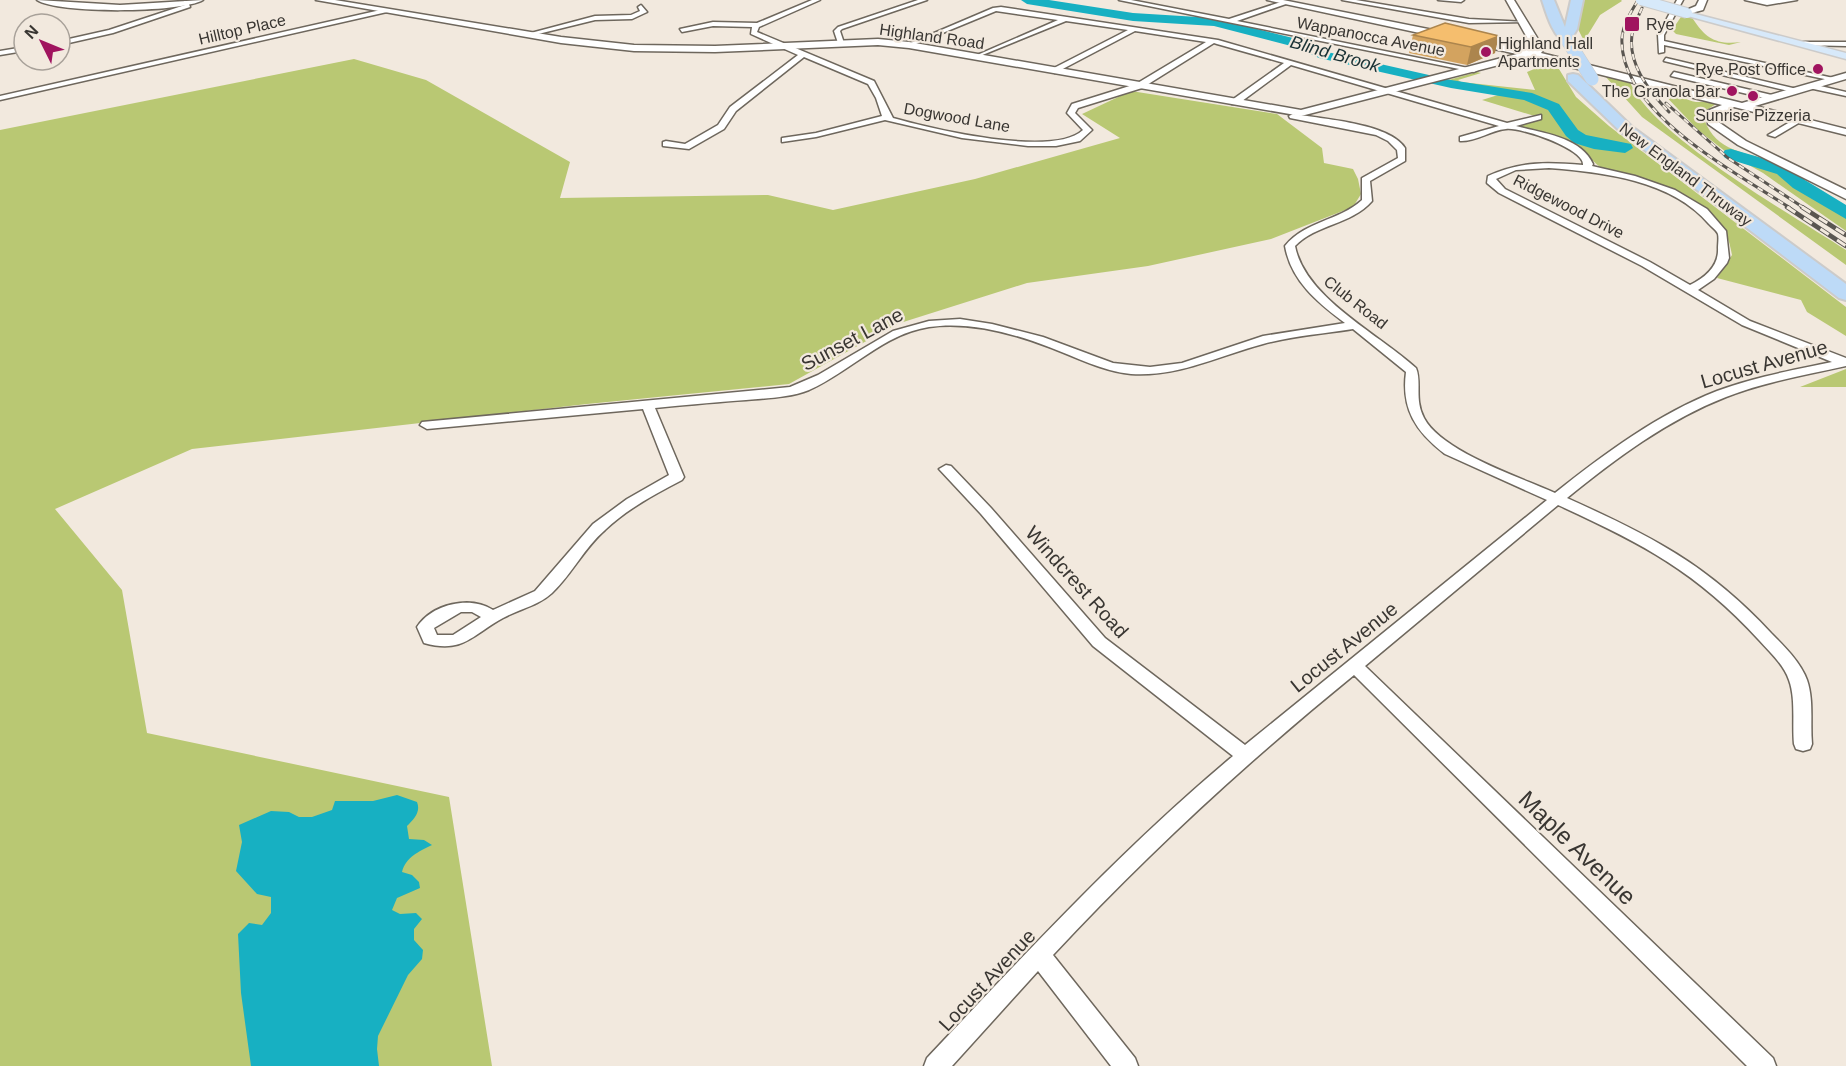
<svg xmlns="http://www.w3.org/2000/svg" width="1846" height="1066" viewBox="0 0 1846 1066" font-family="Arial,sans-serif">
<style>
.green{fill:#b9c873}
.water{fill:#17b0c2}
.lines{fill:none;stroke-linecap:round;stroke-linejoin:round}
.river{fill:#17b0c2;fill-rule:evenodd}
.street-casing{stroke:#6e675d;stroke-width:3}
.secondary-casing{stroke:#6e675d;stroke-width:3}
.primary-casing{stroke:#cccbca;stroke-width:3}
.highway-casing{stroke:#cccbca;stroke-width:4}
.street{fill:#fff;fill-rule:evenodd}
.secondary{fill:#fff;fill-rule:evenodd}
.primary{fill:#d7e9fa;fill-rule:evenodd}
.highway{fill:#bddaf7;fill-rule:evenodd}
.rail-far1-casing{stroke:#5a5651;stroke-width:3}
.rail-casing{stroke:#5a5651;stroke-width:4.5}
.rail-far1{stroke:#f2e9de;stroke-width:2;stroke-dasharray:6;stroke-linecap:butt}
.rail{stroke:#f2e9de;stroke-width:3;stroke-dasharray:10;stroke-linecap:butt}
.primary-bridge-casing{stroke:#cccbca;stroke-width:12;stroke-linecap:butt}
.highway-bridge-casing{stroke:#cccbca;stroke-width:14;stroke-linecap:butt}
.primary-bridge{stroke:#d7e9fa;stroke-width:10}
.highway-bridge{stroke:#bddaf7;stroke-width:13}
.wall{fill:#d3a35f}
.shaded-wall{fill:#ac854d}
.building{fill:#f5be6e;stroke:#ac854d;stroke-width:1.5}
.poi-dot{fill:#a0145f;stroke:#f2e9de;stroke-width:2}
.labels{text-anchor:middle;stroke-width:4.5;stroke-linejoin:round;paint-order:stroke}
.far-poi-label{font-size:16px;fill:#393632;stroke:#f2e9de;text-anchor:start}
.far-street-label{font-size:16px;fill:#393632;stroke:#f2e9de}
.far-water-label{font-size:18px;font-style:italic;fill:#1a3134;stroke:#f2e9de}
.street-label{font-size:20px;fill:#393632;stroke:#f2e9de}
.near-street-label{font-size:24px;fill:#393632;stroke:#f2e9de}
</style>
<rect width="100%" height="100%" fill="#f2e9de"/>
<path class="green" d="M 1579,0 L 1621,0 L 1622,1 L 1600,15 L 1584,41 L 1577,27 Z
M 1683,14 L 1698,18 L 1693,19 C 1706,39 1717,45 1741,42 L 1729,45 L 1676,34 L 1672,30 Z
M 354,59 L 426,80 L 570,162 L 560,198 L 768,195 L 833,210 L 975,179 L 1120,138 L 1082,114 L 1131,91 L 1277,114 L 1322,148 L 1324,163 L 1353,169 L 1358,179 L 1361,194 L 1353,207 L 1271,239 L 1148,266 L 1027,283 L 897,324 L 789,384 L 587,404 L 192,449 L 55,509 L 122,590 L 147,733 L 449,797 L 492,1066 L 0,1066 L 0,130 Z
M 1539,67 L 1559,69 L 1576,97 L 1609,126 L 1846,307 L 1846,336 L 1807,312 L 1801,300 L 1717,278 L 1732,255 C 1723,188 1650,194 1603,169 C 1594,164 1588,153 1578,149 C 1560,139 1538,134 1518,126 L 1541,118 L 1482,100 L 1498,95 L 1438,83 L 1477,72 L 1481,73 L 1458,80 L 1461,82 L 1535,90 L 1527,72 Z
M 1604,75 L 1630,82 C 1651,135 1794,216 1846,250 L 1846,265 L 1642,117 Z
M 1658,88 C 1671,91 1687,101 1696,102 C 1704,102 1708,101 1716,104 L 1702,113 C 1713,151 1739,150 1770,161 C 1781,165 1792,173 1803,178 L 1798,180 L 1846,209 L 1846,231 L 1763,173 L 1726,152 L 1698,130 Z
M 1846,369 L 1846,387 L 1800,387 Z"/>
<path class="water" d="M 397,795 L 417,802 C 421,812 414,819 407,826 L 409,839 L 424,840 L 432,845 C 418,852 406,857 402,872 L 412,875 L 419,882 L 420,888 L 397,898 L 392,910 L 400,914 L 416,913 L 422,919 L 414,929 L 414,940 L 423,950 L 422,959 L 408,975 L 378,1036 L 377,1049 L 379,1066 L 251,1066 L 241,993 L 238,934 L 249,923 L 262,925 L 271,913 L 271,897 L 257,894 L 236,871 L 242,842 L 239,825 L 271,811 L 289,812 L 299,817 L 312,817 L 332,810 L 335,801 L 373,801 Z"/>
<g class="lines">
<path class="river" d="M 1021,0 L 1049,0 L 1133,13 L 1214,18 L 1305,41 L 1323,51 L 1451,80 L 1532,93 L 1559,104 L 1578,130 L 1586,135 L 1631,144 L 1633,148 L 1625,153 L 1594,149 L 1574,143 L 1566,136 L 1548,110 L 1524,100 L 1451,88 L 1319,58 L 1295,47 L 1214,26 L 1133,21 L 1027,4 Z
M 1731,149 L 1789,166 L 1805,180 L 1846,205 L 1846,219 L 1793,188 L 1777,174 L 1725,158 L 1722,154 L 1725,150 Z"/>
<defs>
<path id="street" d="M 812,0 L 820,0 L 759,27 L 757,32 L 874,81 L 893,118 C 932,129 1053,158 1083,130 L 1067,113 L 1072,104 L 1136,84 L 1206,42 L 1135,31 L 1055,73 L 1052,69 L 1128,30 L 1066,21 L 975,58 L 975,56 L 1058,20 L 996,11 L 911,46 L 906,45 L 993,8 L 1001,7 L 1218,40 L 1507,123 L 1541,115 L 1541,119 L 1516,126 C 1542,133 1581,137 1593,164 L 1592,166 L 1635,176 L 1675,190 L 1707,209 L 1726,231 L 1729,258 L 1727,263 L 1714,279 L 1698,290 L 1750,321 L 1846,358 L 1846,366 C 1806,375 1764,382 1726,397 C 1667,420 1615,459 1567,498 C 1651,536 1707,564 1771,633 C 1784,646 1801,663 1807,680 C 1814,700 1810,724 1812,744 L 1810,749 L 1803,751 L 1796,749 L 1794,744 C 1792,724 1796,699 1789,680 C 1784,665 1769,651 1759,640 C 1696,571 1641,543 1558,505 L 1365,666 L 1773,1058 L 1776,1066 L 1747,1066 L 1354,675 C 1247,762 1147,854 1053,955 L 1135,1058 L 1138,1066 L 1111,1066 L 1038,971 L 952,1066 L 924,1066 L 927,1058 C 1026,953 1123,848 1233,756 L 1093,646 L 981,514 L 939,469 L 946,465 L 951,466 L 991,508 L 1105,638 L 1245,745 L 1547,500 L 1445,454 C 1416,432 1401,409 1406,372 L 1353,329 C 1323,334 1292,336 1263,344 C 1218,356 1179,377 1131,374 C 1102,371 1076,357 1049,347 C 1012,333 969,321 929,327 C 883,334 850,372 809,390 C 789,398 766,398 746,400 C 716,402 685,405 655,408 L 684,477 L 682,480 C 655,494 627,509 605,530 C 584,548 572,574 552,593 C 538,606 519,609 503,618 C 472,635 463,654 424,643 L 417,627 C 432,604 470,595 493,610 L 535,591 L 593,524 L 627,499 L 669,475 L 643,409 L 427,429 L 420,425 L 422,422 L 790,387 L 818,375 L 893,331 L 929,321 L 960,319 L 992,324 L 1043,337 L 1113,363 L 1150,367 L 1182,363 L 1263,336 L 1345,323 C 1318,303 1291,281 1285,246 C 1305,221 1339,221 1362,200 L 1362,178 L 1398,158 L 1397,150 L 1388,141 L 1376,135 L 1290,118 L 1289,116 L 1293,114 C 1322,119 1389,123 1405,148 L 1405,161 L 1370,181 L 1372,201 C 1351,225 1316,224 1295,246 C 1305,298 1379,334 1416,368 C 1422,382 1414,399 1424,418 C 1442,452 1520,477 1555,493 C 1604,454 1658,414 1717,391 C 1754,377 1794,370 1832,362 L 1742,325 L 1642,266 L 1499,193 L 1487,183 L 1488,176 C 1522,161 1547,162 1583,165 C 1585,149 1521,127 1506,129 C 1491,130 1476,142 1460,141 L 1460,137 L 1499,126 L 1291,65 L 1238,104 L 1232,104 L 1232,100 L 1284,63 L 1217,44 L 1214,43 L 1142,88 L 1078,108 L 1075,113 L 1092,130 L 1080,141 L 1056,146 L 1028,146 L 962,138 L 885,120 L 816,137 L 782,142 L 782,138 L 816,133 L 882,116 L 876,98 L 868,84 L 804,57 L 736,111 L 724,129 L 689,149 L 663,146 L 663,142 L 666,141 L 685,144 L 718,125 L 730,107 L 798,55 L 751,34 L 752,27 L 713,26 L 682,32 L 680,29 L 713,22 L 757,23 ZM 1549,168 C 1602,172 1672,180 1709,224 C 1712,227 1717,231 1718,234 C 1719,238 1718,244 1718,248 C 1719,266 1706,277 1690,285 L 1650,262 L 1505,189 L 1496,179 L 1516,170 ZM 461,612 L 472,612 L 481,617 L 453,635 L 437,635 L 434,628 Z
M 918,0 L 927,0 L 842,29 L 840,31 L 844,43 L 841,45 L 838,43 L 834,31 L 838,27 Z
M 1119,0 L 1131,0 L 1229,19 L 1284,1 L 1286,4 L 1237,21 L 1478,70 L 1474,72 Z
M 1342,0 L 1356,0 L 1469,19 L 1527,22 L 1469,23 Z
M 1438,0 L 1464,0 L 1461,2 Z
M 1677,0 L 1683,0 L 1664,35 L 1664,41 L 1838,79 L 1834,81 L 1664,45 L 1664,52 L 1659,53 L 1658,35 Z
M 1745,0 L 1797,0 L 1767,5 Z
M 184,1 L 188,1 L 190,7 L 113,33 L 60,45 L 60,41 L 109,30 L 185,5 Z
M 641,5 L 647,12 L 632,19 L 595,20 L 530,36 L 527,34 L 595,16 L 631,15 L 640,11 L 638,7 Z
M 385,9 L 387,12 L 0,100 L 0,96 Z
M 1802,42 L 1846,42 L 1846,46 L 1800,45 Z
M 24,47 L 24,51 L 0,55 L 0,51 Z
M 1666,58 L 1797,89 L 1801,91 L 1797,93 L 1664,61 Z
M 1674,72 L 1776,96 L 1777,98 L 1773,100 L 1671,76 Z
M 1812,84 L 1846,92 L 1846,96 L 1809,88 Z
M 1795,119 L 1802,121 L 1775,137 L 1768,135 Z"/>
<path id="secondary" d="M 37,0 L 120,5 L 203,0 C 182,13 58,14 37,0 Z
M 316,0 L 335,0 L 561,37 L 634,45 L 715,46 L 878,39 L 909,42 L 1301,110 L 1517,54 L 1267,0 L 1283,0 L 1534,50 L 1506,0 L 1514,0 L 1544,49 L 1541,53 L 1742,103 L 1846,73 L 1846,79 L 1755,106 L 1846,129 L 1846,135 L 1734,107 L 1717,115 L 1717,121 L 1746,141 L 1846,190 L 1846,199 L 1738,145 L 1708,124 L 1707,111 L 1722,105 L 1530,57 L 1301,116 L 909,48 L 878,45 L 715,52 L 634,51 L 561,43 Z
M 1699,0 L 1707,0 L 1703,10 L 1684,15 L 1684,11 L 1696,6 Z"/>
<path id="primary" d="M 1684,11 L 1846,53 L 1846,59 L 1684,15 Z"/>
<path id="highway" d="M 1542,0 L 1554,0 L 1565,27 L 1571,0 L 1583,0 L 1577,29 L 1570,41 L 1566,42 C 1553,38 1546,12 1542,0 Z
M 1573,74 L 1578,75 L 1631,126 L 1846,284 L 1846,300 L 1839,298 L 1621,132 L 1568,81 L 1568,75 Z"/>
</defs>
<use href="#street" class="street-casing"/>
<use href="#secondary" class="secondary-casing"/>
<use href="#primary" class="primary-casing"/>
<use href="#highway" class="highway-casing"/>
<use href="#street" class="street"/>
<use href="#secondary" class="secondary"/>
<use href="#primary" class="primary"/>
<use href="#highway" class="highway"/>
<defs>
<path id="rail-far1" d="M 1638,0 C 1631,12 1623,24 1622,38 C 1618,112 1737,173 1790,208
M 1642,8 C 1639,15 1635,22 1633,30 C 1625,61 1649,91 1669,112
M 1666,103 L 1728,158 L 1804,208"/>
<path id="rail" d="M 1787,207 L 1846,246
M 1802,207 L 1846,235"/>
</defs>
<use href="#rail-far1" class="rail-far1-casing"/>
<use href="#rail" class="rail-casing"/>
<use href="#rail-far1" class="rail-far1"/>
<use href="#rail" class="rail"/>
<defs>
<path id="primary-bridge" d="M 1641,0 L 1687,13"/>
<path id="highway-bridge" d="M 1566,38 L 1592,79"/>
</defs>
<use href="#primary-bridge" class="primary-bridge-casing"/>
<use href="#highway-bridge" class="highway-bridge-casing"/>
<use href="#primary-bridge" class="primary-bridge"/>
<use href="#highway-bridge" class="highway-bridge"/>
</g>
<path class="wall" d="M 1445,23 L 1495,53 L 1467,65 L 1409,53 L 1413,35 Z"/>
<path class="shaded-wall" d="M 1499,36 L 1495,53 L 1467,65 L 1471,47 Z"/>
<path class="building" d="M 1445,23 L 1499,36 L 1471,47 L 1413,35 Z"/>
<g class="poi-dot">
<rect x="1624" y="16" width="16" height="16" rx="3"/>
<circle cx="1486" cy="52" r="6"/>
<circle cx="1818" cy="69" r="6"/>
<circle cx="1732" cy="91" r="6"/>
<circle cx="1753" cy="96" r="6"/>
</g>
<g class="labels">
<g class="far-poi-label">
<text x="1646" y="30">Rye</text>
<text x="1498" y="49">Highland Hall<tspan x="1498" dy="18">Apartments</tspan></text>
<text x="1806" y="75" text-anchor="end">Rye Post Office</text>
<text x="1720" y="97" text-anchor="end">The Granola Bar</text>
<text x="1753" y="121" text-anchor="middle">Sunrise Pizzeria</text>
</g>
<g class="far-street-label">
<text transform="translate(242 29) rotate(-13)" y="6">Hilltop Place</text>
<text transform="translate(932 36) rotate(8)" y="6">Highland Road</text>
<text transform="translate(1371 36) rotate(11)" y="6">Wappanocca Avenue</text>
<text transform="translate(957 117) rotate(10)" y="6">Dogwood Lane</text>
<text transform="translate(1686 174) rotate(37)" y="6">New England Thruway</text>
<text transform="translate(1569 206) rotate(27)" y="6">Ridgewood Drive</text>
<text transform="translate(1356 302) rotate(38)" y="6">Club Road</text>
</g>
<g class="far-water-label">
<text transform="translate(1335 54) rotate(16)" y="6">Blind Brook</text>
</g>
<g class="street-label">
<text transform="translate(852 339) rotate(-28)" y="7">Sunset Lane</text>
<text transform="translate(1764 364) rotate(-16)" y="7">Locust Avenue</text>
<text transform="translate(1077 582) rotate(48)" y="7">Windcrest Road</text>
<text transform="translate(1344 647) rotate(-39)" y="7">Locust Avenue</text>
<text transform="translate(987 980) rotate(-47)" y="7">Locust Avenue</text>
</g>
<g class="near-street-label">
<text transform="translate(1577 848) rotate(44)" y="8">Maple Avenue</text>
</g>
</g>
<g transform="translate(42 42) rotate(313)"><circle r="28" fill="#f2e9de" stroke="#a8a199" stroke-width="1.5"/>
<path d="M0-4.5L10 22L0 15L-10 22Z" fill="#a0145f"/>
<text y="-9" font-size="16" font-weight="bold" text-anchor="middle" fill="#393632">N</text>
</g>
</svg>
